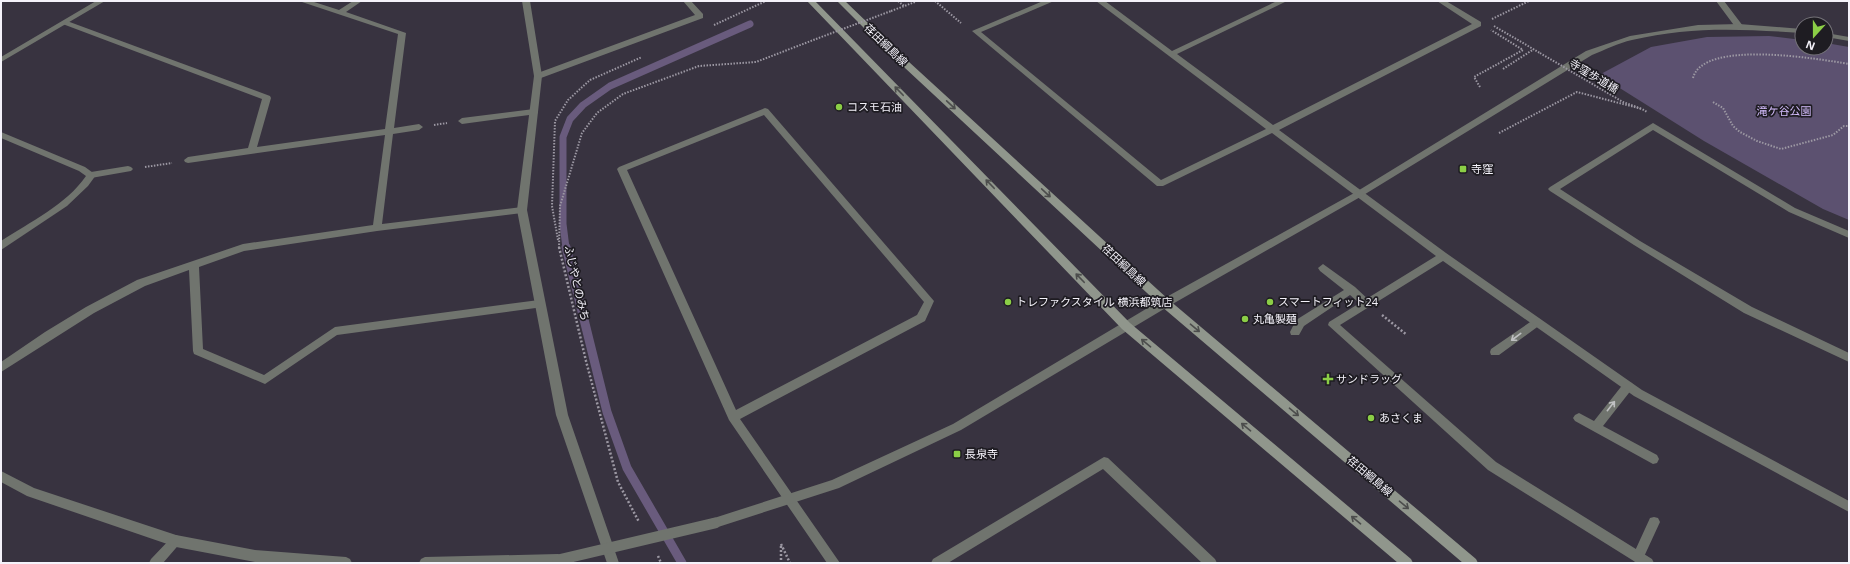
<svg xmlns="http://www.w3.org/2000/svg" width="1850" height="564" viewBox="0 0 1850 564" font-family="'Open Sans','Noto Sans JP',sans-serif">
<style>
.green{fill:#5c5170}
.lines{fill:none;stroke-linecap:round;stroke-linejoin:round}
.stream-far1{stroke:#695b7d;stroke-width:7}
.stream{stroke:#695b7d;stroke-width:9}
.path-far1{stroke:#9c98a3;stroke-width:2;stroke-dasharray:1.5 1.5;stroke-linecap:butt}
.path{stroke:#9c98a3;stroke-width:2.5;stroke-dasharray:2 2;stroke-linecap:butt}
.service{fill:#70746e;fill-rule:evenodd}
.minor{fill:#70746e;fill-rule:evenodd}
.tertiary{fill:#70746e;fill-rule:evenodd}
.secondary{fill:#90968c;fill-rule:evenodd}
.path-bridge{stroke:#9c98a3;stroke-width:2;stroke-dasharray:1.5 1.5;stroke-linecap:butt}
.tertiary-bridge{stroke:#70746e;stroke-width:11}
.oneway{stroke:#4c4d4c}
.oneway2{stroke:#bfc0c2}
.poi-dot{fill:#8bce46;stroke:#1e1c22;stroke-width:1.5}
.labels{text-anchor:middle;stroke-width:3.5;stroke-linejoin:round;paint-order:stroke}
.street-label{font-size:11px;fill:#f4f2fa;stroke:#1e1c22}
.poi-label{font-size:11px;fill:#f4f2fa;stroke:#1e1c22;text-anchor:start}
.park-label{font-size:11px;fill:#d2bbfb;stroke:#1e1c22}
</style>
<rect width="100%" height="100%" fill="#383340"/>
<path class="green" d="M 1769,36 L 1802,40 L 1802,48 L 1826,48 L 1826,43 L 1849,47 L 1849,220 L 1823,209 L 1704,141 L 1599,75 L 1651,47 L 1707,37 Z"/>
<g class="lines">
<path class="stream-far1" d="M 566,248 L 563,224 L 563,137 L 570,119 L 583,105 L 610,86 L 750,24"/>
<path class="stream" d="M 566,247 L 607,412 L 627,468 L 682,563"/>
<path class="path-far1" d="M 898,1 L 904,6
M 935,1 L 961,23
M 891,11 L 915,2 L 913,1
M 1492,19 L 1529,1
M 714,25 L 766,1
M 1494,26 L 1540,53
M 1503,69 L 1534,49
M 1693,78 C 1703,39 1819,59 1849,64
M 1480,87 L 1474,77 L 1523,50 L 1491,30
M 1713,102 L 1723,108 L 1733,126 L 1740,132 L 1757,141 L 1781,149 L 1833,135 L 1844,126 L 1849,126
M 434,125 L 447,123
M 1499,133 L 1577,92 L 1642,109 L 1647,112
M 145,167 L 172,163
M 558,240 L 552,206 L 555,121 L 568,100 L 590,80 L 642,57
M 559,248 L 560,206 L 582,133 L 597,113 L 623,94 L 699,66 L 756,62 L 816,39"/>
<path class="path" d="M 559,247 L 586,361 L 618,482 L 639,522
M 1382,315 L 1407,335
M 781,544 L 790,563
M 781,546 L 781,563
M 658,556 L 661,563"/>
<path class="service" d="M 1323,264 L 1355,287 L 1372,303 L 1371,306 C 1363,308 1356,300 1350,295 L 1304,326 L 1299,335 L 1291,335 L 1290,332 L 1296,320 L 1344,290 L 1320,271 L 1318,268 Z
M 1536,318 L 1540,319 L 1541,322 L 1540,325 L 1499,355 L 1491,355 L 1490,352 L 1491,349 Z
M 1628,382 L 1632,383 L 1633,386 L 1632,389 L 1603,426 L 1657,455 L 1659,459 L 1657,463 L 1653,464 L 1575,421 L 1573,418 L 1575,415 L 1579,413 L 1594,421 L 1624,383 Z
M 1654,517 L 1658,518 L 1660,522 L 1642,561 L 1638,563 L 1634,561 L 1632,557 L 1634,553 L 1650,518 Z"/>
<path class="minor" d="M 299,1 L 311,1 L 339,10 L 353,1 L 362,1 L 346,12 L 406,33 L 394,128 L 419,124 L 423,127 L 419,130 L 393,134 L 382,224 L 522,207 L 527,210 L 522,213 L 377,231 L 244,251 L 199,267 L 203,349 L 264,375 L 335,327 L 539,300 L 543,301 L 544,304 L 543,307 L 337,335 L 265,384 L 194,354 L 193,351 L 189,270 L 145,286 L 94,313 L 1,372 L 1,362 L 45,332 L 86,307 L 137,280 L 243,244 L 373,225 L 385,135 L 188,163 L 185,162 L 184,160 L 188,157 L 248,148 L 262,99 L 60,23 L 64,21 L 67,21 L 270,96 L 271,98 L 257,147 L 385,129 L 398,34 Z
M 683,1 L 691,1 L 703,14 L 703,18 L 541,78 L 538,79 L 534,76 L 535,74 L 695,15 Z
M 1043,1 L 1054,1 L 981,32 L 1161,180 L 1266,129 L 1096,1 L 1105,1 L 1172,51 L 1277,1 L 1287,1 L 1177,54 L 1273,125 L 1472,24 L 1437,1 L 1446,1 L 1481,22 L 1481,26 L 1279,130 L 1446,253 L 1642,390 L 1849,501 L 1849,512 L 1634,396 L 1443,261 L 1340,325 L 1496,462 L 1652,559 L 1654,563 L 1637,563 L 1488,470 L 1328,325 L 1329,322 L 1436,256 L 1272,133 L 1163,186 L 1157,186 L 972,31 Z
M 1716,1 L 1724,1 L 1743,26 L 1742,28 L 1736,28 Z
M 765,108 L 768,109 L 934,301 L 925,321 L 740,419 L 840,563 L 827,563 L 729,420 L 617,169 L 619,167 ZM 764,115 L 924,302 L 917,315 L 736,410 L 627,170 Z
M 534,109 L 537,110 L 538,112 L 537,114 L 462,124 L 458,121 L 462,118 Z
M 1653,123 L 1795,208 L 1849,231 L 1849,238 L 1789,212 L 1653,130 L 1560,189 L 1640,241 L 1752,307 L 1849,353 L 1849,362 L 1744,313 L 1634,245 L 1550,191 L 1548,189 L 1550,187 Z
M 128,166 L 131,167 L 133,169 L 131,171 L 91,178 L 86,175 L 91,172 Z
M 1104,457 L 1108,458 L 1215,559 L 1217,563 L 1202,563 L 1103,469 L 948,563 L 931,563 L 933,559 Z
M 176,535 L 180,537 L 182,541 L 163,563 L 149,563 L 151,559 L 172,537 Z"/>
<path class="tertiary" d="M 96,1 L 105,1 L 1,62 L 1,57 Z
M 522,1 L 530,1 L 542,76 L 527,210 L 568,415 L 619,563 L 607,563 L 556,415 L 517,210 L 534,76 Z
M 1739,24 L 1802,29 L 1802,33 C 1743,29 1690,26 1632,40 C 1618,43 1605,50 1592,55 L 1362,196 L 1169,306 L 961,430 L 839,488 L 715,528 L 711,527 L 709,523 L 711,519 L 832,480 L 953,424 L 1161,300 L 1356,192 L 1586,51 L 1630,36 L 1698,25 Z
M 1826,33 L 1849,37 L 1849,41 L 1826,37 Z
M 1,132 L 85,167 L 96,175 L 88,186 L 67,206 L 1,250 L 1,241 C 30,222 66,205 86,176 L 79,171 L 1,138 Z
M 1,471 L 34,488 L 176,535 L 255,550 L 346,557 L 350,559 L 352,563 L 255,562 L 176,547 L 27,496 L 1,482 Z
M 558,554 L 562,556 L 564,560 L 563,563 L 419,563 L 421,559 L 425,557 Z"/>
<path class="secondary" d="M 807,1 L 815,1 L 1130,323 L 1411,559 L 1413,563 L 1398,563 L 1122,329 Z
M 837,1 L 845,1 L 897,51 L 1169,300 L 1476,559 L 1478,563 L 1463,563 L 1161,306 L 891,55 Z"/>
<path class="path-bridge" d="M 816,39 L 891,11
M 1540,53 L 1623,102 L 1642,109"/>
<path class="tertiary-bridge" d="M 558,560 L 715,523"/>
</g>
<defs><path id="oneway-shaft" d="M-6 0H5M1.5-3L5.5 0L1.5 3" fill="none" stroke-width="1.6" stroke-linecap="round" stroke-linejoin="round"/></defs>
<g class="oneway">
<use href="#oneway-shaft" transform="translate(899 91) rotate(-134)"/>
<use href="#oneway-shaft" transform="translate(951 105) rotate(43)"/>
<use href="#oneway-shaft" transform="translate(990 184) rotate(-134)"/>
<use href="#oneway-shaft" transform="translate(1046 193) rotate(43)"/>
<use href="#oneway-shaft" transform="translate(1080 278) rotate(-134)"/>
<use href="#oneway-shaft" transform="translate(1195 328) rotate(40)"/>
<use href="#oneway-shaft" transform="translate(1146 343) rotate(-140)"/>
<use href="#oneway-shaft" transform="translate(1294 412) rotate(40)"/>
<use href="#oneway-shaft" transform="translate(1246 427) rotate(-140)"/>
<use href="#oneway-shaft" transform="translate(1404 505) rotate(40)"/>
<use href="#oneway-shaft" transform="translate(1356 520) rotate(-140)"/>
</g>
<g class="oneway2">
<use href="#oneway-shaft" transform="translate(1516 337) rotate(143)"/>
<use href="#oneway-shaft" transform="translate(1611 406) rotate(-52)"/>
</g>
<g class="poi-dot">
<circle cx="839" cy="107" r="4"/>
<rect x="1459" y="165" width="8" height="8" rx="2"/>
<circle cx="1008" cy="302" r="4"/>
<circle cx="1270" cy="302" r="4"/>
<circle cx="1245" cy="319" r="4"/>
<path d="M1326 373h4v4h4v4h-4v4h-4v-4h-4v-4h4z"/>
<circle cx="1371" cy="418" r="4"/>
<rect x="953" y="450" width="8" height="8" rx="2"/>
</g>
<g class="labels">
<g class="street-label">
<text transform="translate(886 45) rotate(44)" y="4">荏田綱島線</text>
<text transform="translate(1594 76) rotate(31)" y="4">寺窪歩道橋</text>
<text transform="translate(1124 265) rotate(43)" y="4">荏田綱島線</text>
<text transform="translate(577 283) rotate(77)" y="4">ふじやとのみち</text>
<text transform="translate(1370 476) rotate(40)" y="4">荏田綱島線</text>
</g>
<g class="poi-label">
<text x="847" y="111">コスモ石油</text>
<text x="1471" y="173">寺窪</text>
<text x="1016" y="306">トレファクスタイル 横浜都筑店</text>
<text x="1278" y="306">スマートフィット24</text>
<text x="1253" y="323">丸亀製麺</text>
<text x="1336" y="383">サンドラッグ</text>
<text x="1379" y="422">あさくま</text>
<text x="965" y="458">長泉寺</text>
</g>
<g class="park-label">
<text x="1784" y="115">滝ケ谷公園</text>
</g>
</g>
<rect width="1850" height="564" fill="none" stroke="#f4f2fa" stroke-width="4"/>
<g transform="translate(1814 36) rotate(201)"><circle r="19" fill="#1e1c22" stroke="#747278"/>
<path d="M0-3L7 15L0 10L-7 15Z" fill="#8bce46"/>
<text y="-6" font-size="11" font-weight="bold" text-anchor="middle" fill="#f4f2fa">N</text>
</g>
</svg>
